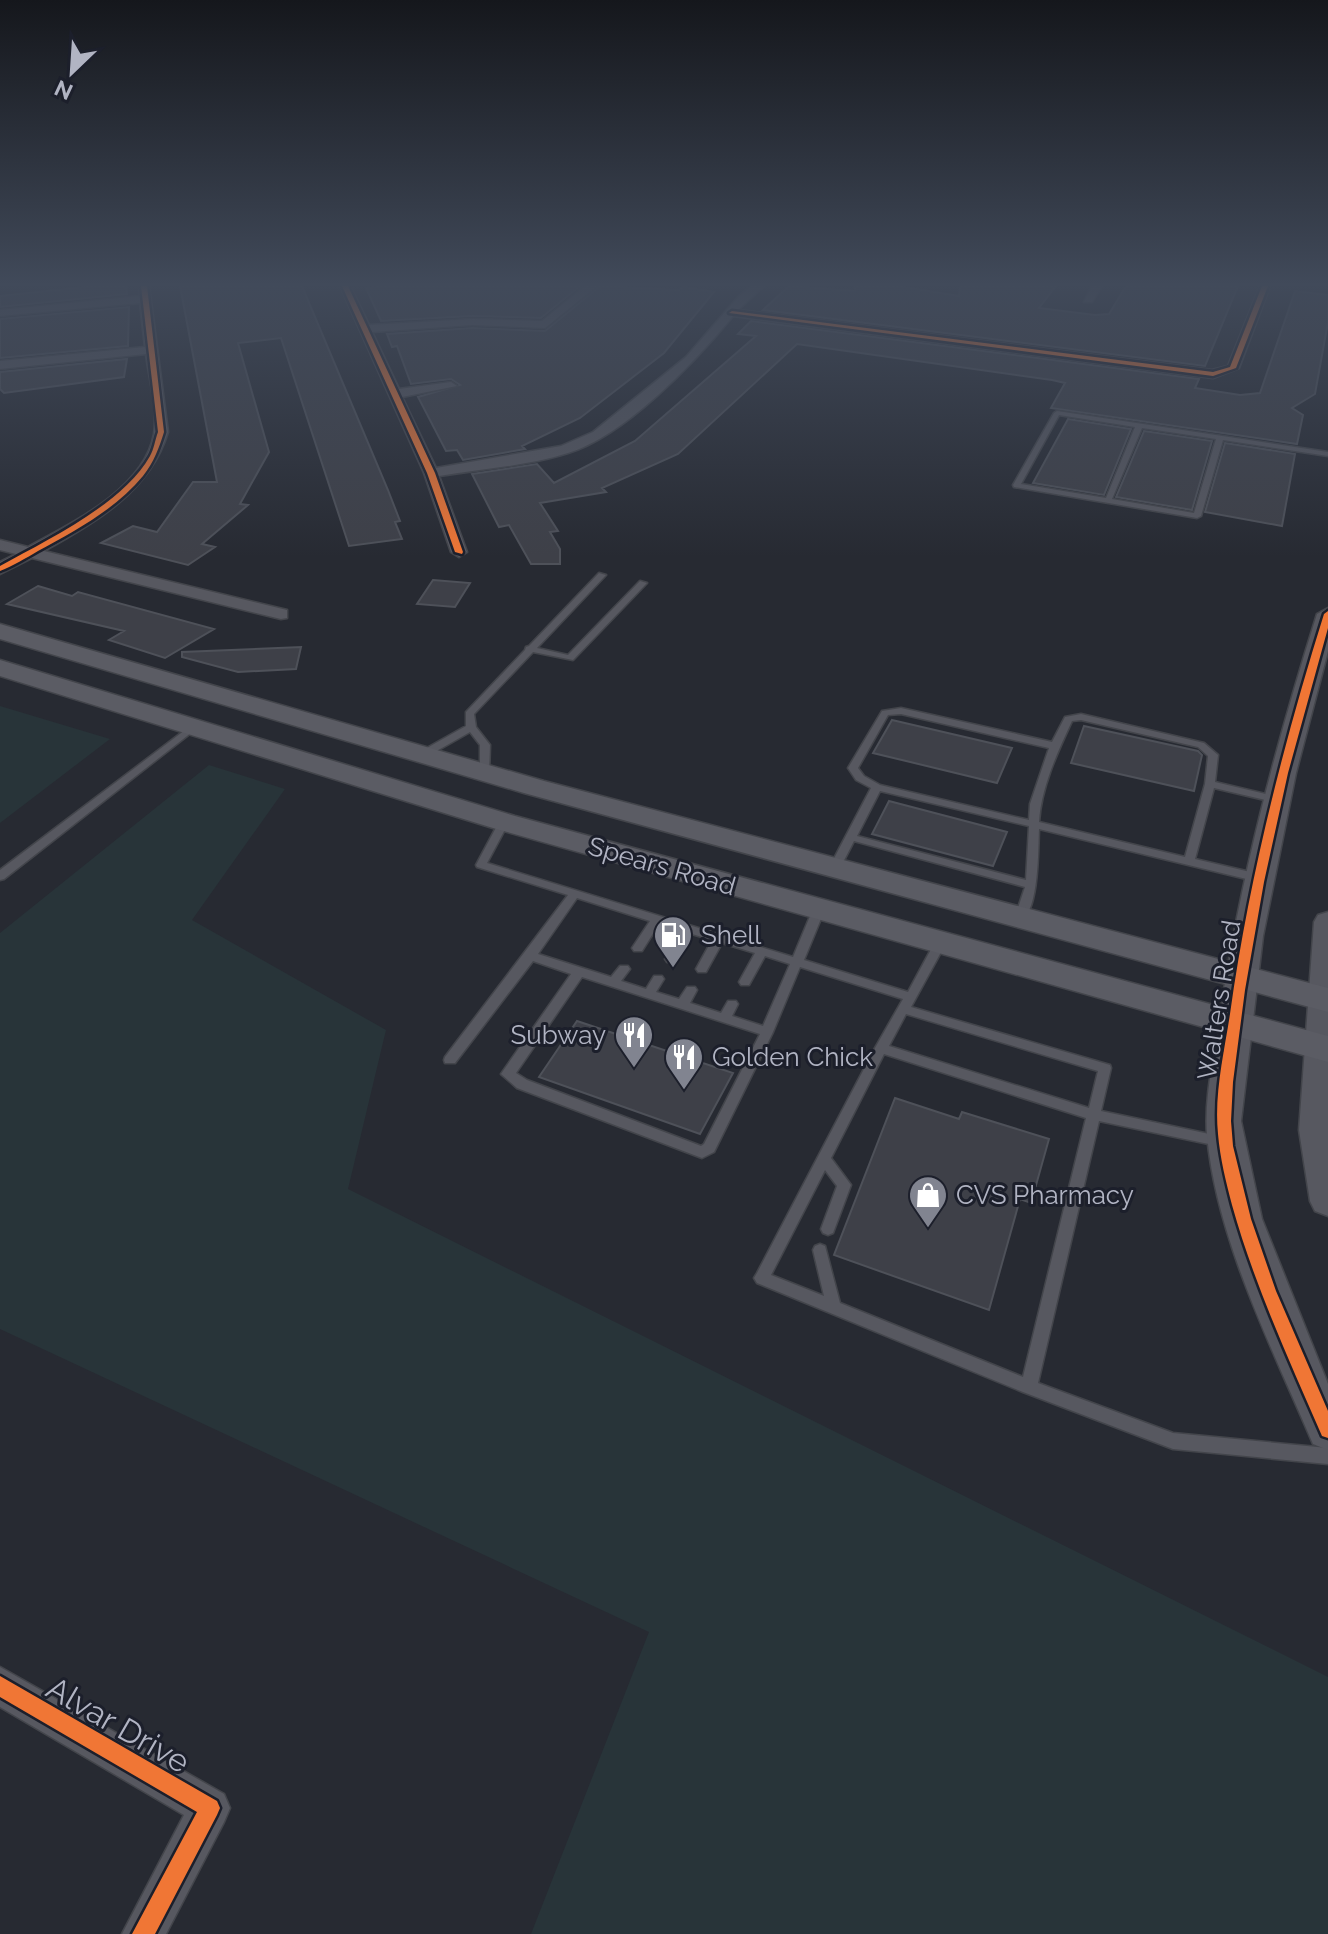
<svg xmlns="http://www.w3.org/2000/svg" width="1328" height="1934" viewBox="0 0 1328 1934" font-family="Raleway,sans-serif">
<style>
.green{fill:#283439}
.building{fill:#3e4048;stroke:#4e5159;stroke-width:2}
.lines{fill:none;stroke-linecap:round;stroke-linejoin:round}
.service-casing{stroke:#43454b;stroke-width:3}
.minor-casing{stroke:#43454b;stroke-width:3}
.tertiary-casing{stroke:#43454b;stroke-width:3}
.secondary-casing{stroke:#43454b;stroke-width:3}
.service{fill:#575860;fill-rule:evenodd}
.minor{fill:#575860;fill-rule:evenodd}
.tertiary{fill:#575860;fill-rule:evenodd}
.secondary{fill:#5b5c64;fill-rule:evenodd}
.cycleway-casing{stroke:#1c1f2b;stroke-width:5}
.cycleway{fill:#f07635;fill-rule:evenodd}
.labels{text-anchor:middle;stroke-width:6;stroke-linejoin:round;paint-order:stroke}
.street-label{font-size:26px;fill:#b1b4c3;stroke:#1c1f2b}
.poi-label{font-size:26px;fill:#b1b4c3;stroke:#1c1f2b;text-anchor:start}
.near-street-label{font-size:32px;fill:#b1b4c3;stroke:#1c1f2b}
</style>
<rect width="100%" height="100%" fill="#272a32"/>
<path class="green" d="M 0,706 L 110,739 L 0,823 Z
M 209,765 L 285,789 L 192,920 L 386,1030 L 348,1189 L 1328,1677 L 1328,1934 L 531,1934 L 649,1632 L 0,1329 L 0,933 Z"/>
<path class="building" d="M 95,286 L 126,286 L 127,294 L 0,307 L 0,296 Z
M 180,286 L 302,286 L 388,490 L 400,521 L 395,522 L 402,539 L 349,546 L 281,338 L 238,343 L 269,452 L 240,504 L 248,505 L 202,544 L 215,547 L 188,565 L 101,543 L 133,526 L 157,532 L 193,482 L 217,482 Z
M 390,286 L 580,286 L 541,318 L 472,316 L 381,321 L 366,288 Z
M 600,286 L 679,290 L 684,287 L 714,292 L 664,353 L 580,418 L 522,446 L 525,449 L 463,460 L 457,450 L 446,451 L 418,397 L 460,385 L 451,379 L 411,384 L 397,346 L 392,347 L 387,334 L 472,328 L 545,331 Z
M 789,286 L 855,291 L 855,286 L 898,286 L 959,296 L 960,286 L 1056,286 L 1039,308 L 1095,315 L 1109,314 L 1126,286 L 1238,286 L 1205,366 L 763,310 Z
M 1295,291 L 1328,295 L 1328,322 L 1315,394 L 1292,408 L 1303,415 L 1297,444 L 1051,408 L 1065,383 L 1052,380 L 797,344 L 678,454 L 602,488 L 606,492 L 540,503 L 558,531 L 550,532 L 560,549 L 560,564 L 531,564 L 509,525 L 499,527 L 472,474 L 537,464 L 554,483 L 635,441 L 756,336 L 738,334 L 751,321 L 1199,379 L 1195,388 L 1240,395 L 1260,393 Z
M 129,307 L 128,346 L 0,358 L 0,319 Z
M 127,359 L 124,377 L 4,393 L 0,389 L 0,372 Z
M 1068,419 L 1131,429 L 1104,495 L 1033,483 Z
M 1144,431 L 1212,441 L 1192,510 L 1116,497 Z
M 1225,443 L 1295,454 L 1282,526 L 1205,512 Z
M 433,580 L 470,583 L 455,607 L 417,604 Z
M 38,586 L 72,596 L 78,592 L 214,629 L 165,658 L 109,640 L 124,631 L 7,604 Z
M 301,647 L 296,669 L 238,672 L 182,657 L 182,652 Z
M 892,720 L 1012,748 L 997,783 L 873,753 Z
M 1084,726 L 1198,751 L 1202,755 L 1194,791 L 1071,763 Z
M 889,801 L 1007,832 L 993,866 L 872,834 Z
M 577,1021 L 733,1073 L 700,1134 L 539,1077 Z
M 895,1098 L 959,1119 L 962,1112 L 1049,1139 L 1031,1203 L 1020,1199 L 989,1310 L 834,1255 Z"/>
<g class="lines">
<defs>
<path id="service" d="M 1057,411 L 1328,452 L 1328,456 L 1223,440 L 1201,516 L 1197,518 L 1014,487 L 1013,485 L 1054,413 ZM 1059,415 L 1135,427 L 1106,498 L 1021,484 ZM 1142,428 L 1216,439 L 1194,513 L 1112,499 Z
M 599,573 L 606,575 L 537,648 L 568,655 L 640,581 L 647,583 L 573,660 L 533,652 L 474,714 L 476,727 L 490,745 L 489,775 L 485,776 L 480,773 L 480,745 L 470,732 L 426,757 L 418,757 L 418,753 L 466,726 L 466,712 L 525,650 L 526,647 L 529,646 Z
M 901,708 L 1052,742 L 1065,717 L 1081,714 L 1204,743 L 1218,755 L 1215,782 L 1282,798 L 1283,800 L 1278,803 L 1214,788 L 1195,859 L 1263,875 L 1265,878 L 1259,882 L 1039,829 C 1038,850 1039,910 1021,921 L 1015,917 L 1025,887 L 854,841 L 839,870 L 831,870 L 829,868 L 871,788 L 856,780 L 848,768 L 882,711 ZM 901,714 L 1049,748 L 1030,804 L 1029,820 L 880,785 L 864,776 L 858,768 L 888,715 ZM 1081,720 L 1198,747 L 1208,756 L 1205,784 L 1185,857 L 1039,822 C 1041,788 1057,753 1072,721 ZM 880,791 L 1029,826 L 1026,880 L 857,836 Z
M 193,724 L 198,727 L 196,729 L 4,879 L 0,880 L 0,870 Z
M 504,819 L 509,822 L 487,863 L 793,957 L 813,909 L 815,906 L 823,906 L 825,909 L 804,960 L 908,992 L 936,940 L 944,940 L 946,943 L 911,1007 L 1110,1065 L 1111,1068 L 1101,1111 L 1228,1138 L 1230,1142 L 1228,1146 L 1223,1147 L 1099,1121 L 1038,1383 L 1173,1433 L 1328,1448 L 1328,1464 L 1173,1449 L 1023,1392 L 757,1283 L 754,1278 L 757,1273 L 875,1048 L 903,999 L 800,967 L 773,1032 L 716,1148 L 714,1152 L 702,1158 L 517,1088 L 501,1074 L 503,1071 L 571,974 L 533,961 L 455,1063 L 445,1063 L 444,1060 L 445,1057 L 568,895 L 477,867 L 476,865 L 499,822 ZM 577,898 L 650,921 L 632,948 L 634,951 L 642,951 L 659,924 L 683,931 L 665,959 L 667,962 L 675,962 L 692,934 L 712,940 L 696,969 L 698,972 L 706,972 L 722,943 L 755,953 L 739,982 L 741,985 L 749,985 L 765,956 L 790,964 L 763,1026 L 732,1016 L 738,1004 L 736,1001 L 728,1001 L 721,1013 L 690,1003 L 697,990 L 695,987 L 687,987 L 679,999 L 656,992 L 664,979 L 662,976 L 654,976 L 646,989 L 621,981 L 630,969 L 628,966 L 620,966 L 611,977 L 538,954 ZM 582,977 L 760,1034 L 704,1144 L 701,1146 L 527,1080 L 516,1073 ZM 906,1014 L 1098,1071 L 1089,1108 L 889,1046 ZM 884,1054 L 1086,1118 L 1023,1377 L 840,1303 L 825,1246 L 820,1244 L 815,1246 L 813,1250 L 824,1296 L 771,1275 L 825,1170 L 837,1186 L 821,1229 L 823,1233 L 828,1235 L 833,1233 L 851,1185 L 831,1158 Z"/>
<path id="minor" d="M 139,286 L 149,286 L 168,432 C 150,491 95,523 44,551 L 287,610 L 287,618 L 281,619 L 32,558 L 0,574 L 0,562 L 16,554 L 0,550 L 0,540 L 28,547 C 72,523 144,489 154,434 C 158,410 149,378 146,354 L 0,369 L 0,361 L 145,347 L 140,303 L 0,316 L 0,310 L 140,296 Z
M 340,286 L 350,286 L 369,325 L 472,319 L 542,321 L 585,286 L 597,286 L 545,328 L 472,325 L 372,332 L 399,389 L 451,382 L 457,386 L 402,397 L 436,468 L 561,446 L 593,432 L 686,357 L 739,296 L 752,286 L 764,286 L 738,310 L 1212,370 L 1228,366 L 1260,286 L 1270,286 L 1239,368 L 1213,378 L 733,316 C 695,362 625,436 568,453 C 527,466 481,469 439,476 L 467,552 L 459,557 L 451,552 L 424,473 Z
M 1092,286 L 1102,286 L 1092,302 L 1084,302 Z
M 0,1667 L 224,1794 L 230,1808 L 224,1822 L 166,1934 L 122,1934 L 184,1815 L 0,1707 Z"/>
<path id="tertiary" d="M 1328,608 L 1328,651 L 1296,773 L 1263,936 L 1241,1121 L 1262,1219 L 1328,1384 L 1328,1450 L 1313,1444 C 1273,1350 1216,1238 1207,1135 C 1204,1095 1215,1054 1220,1015 C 1240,878 1276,745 1317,614 Z
M 1328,912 L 1328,1216 L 1315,1211 L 1310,1201 L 1299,1130 L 1314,922 L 1318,915 Z"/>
<path id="secondary" d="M 0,624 L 544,781 L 1328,988 L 1328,1012 L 524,793 L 0,639 Z
M 0,660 L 515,816 L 1328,1036 L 1328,1062 L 493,828 L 0,676 Z"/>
</defs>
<use href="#service" class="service-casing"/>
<use href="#minor" class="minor-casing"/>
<use href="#tertiary" class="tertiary-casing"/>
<use href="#secondary" class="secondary-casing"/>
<use href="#service" class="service"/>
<use href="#minor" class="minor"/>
<use href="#tertiary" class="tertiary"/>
<use href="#secondary" class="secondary"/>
<defs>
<path id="cycleway" d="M 141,286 L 147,286 L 164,432 C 159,448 154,462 143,476 C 116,509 75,531 38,551 C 26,558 13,566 0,571 L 0,566 C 47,540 123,504 150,456 C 154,449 155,440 158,432 Z
M 342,286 L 348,286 L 435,473 L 463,552 L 462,554 L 455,552 L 427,473 Z
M 1262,286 L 1268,286 L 1236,368 L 1213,376 L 729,313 L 732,311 L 1213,372 L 1230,367 Z
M 1328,611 L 1328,628 L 1288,773 L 1264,882 L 1245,990 L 1233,1082 L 1231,1121 L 1233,1146 L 1251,1219 L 1276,1291 L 1328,1411 L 1328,1438 L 1322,1436 C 1289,1360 1254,1284 1232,1205 C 1226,1182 1220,1158 1218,1134 C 1214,1094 1224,1053 1230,1014 C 1249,878 1283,745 1324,614 Z
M 0,1676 L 217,1801 L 220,1808 L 217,1815 L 155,1934 L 132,1934 L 197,1812 L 0,1697 Z"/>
</defs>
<use href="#cycleway" class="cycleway-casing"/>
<use href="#cycleway" class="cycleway"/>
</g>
<linearGradient id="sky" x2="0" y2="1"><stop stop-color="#15171c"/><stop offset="0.51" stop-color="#414a5a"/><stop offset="1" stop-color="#414a5a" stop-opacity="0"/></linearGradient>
<rect width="1328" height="557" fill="url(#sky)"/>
<defs>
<symbol id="fuel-pin" viewBox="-11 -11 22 30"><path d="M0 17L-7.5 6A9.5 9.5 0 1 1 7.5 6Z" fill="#818490" stroke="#1c1f2b"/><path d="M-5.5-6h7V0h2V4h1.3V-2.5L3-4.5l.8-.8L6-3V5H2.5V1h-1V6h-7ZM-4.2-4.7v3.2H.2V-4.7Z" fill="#fff"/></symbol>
<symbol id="restaurant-pin" viewBox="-11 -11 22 30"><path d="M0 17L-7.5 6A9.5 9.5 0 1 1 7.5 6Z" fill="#818490" stroke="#1c1f2b"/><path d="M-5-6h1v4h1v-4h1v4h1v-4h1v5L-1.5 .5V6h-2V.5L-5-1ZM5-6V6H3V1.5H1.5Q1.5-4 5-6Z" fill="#fff"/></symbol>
<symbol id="shop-pin" viewBox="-11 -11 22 30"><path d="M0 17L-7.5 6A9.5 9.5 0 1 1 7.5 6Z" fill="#818490" stroke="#1c1f2b"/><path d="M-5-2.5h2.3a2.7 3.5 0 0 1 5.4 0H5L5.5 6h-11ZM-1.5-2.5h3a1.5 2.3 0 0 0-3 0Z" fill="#fff"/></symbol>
</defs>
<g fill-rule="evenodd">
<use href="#fuel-pin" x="651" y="913" width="44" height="60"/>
<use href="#restaurant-pin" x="612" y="1013" width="44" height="60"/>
<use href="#restaurant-pin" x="662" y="1035" width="44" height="60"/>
<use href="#shop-pin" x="906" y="1173" width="44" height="60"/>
</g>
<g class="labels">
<g class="street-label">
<text transform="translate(662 866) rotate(16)" y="9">Spears Road</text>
<text transform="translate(1219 1000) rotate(-81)" y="9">Walters Road</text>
</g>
<g class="poi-label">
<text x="701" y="944">Shell</text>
<text x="606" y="1044" text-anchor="end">Subway</text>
<text x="712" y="1066">Golden Chick</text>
<text x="956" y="1204">CVS Pharmacy</text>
</g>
<g class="near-street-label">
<text transform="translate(118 1725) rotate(30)" y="11">Alvar Drive</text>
</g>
</g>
<g transform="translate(72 72) rotate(205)" stroke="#1c1f2b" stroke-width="6" paint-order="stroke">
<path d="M0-6L14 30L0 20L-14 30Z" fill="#b1b4c3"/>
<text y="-12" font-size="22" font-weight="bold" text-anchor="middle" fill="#b1b4c3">N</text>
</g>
</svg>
